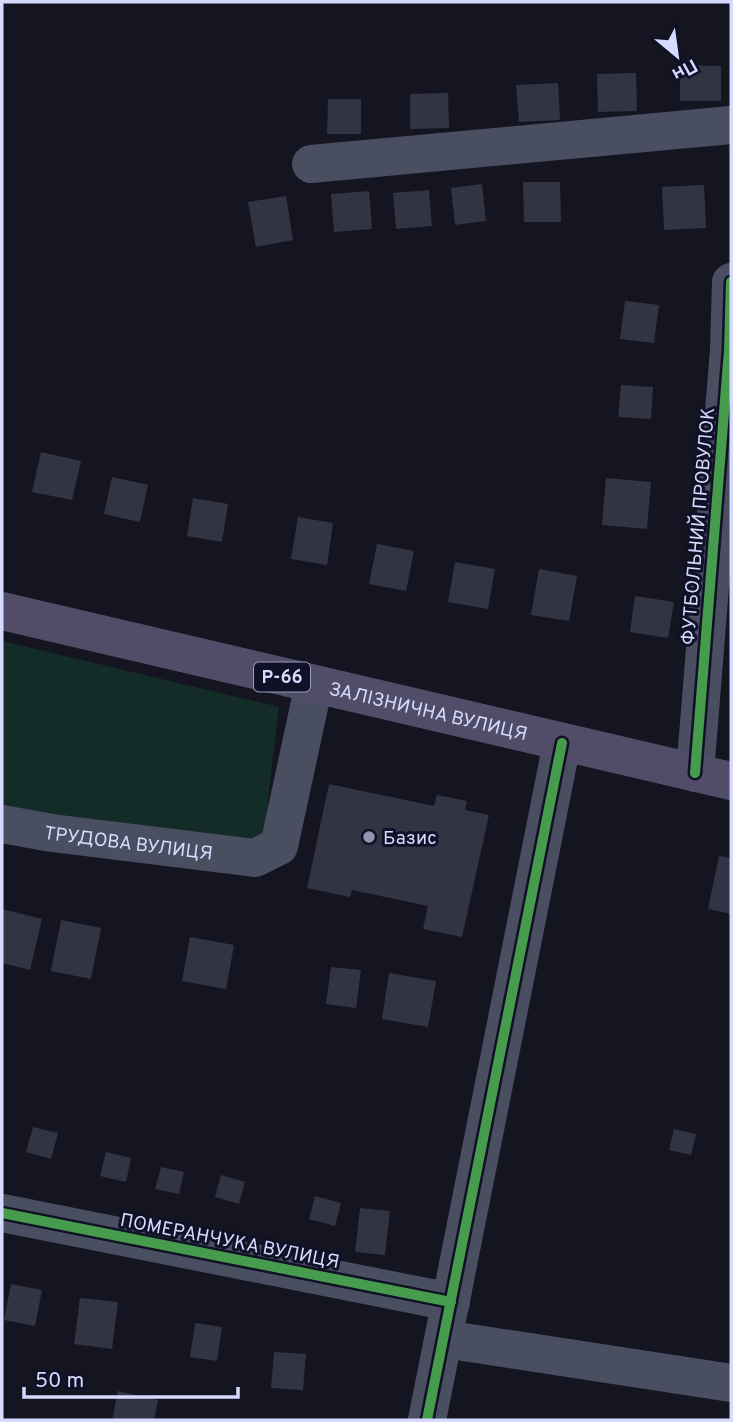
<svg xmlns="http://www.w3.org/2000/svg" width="733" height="1422" viewBox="0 0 733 1422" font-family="Overpass,sans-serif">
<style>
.green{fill:#132c27}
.building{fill:#333443}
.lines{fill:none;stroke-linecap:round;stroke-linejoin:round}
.minor{stroke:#4a4e61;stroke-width:38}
.major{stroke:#514d68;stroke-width:38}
.cycleway-casing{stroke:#101126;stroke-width:15}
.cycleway{stroke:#469c4c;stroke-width:10}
.poi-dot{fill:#9295b1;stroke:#101126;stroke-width:2.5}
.labels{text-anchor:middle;stroke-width:6;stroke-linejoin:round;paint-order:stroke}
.shield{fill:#101126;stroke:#9a9ebd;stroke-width:2}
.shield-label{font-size:18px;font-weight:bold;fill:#d5dafe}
.street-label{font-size:19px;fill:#d5dafe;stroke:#101126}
.poi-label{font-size:19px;fill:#d5dafe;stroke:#101126;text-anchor:start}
</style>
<rect width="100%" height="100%" fill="#151521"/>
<path class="green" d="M 2,641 L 279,707 L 263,843 L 2,810 Z"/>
<path class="building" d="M 680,65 L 721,66 L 721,101 L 680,101 Z
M 636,73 L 637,111 L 598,112 L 597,74 Z
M 558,83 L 560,120 L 519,122 L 516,85 Z
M 448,93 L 449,128 L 410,129 L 410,94 Z
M 328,99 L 361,99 L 361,134 L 327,134 Z
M 523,182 L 560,182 L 561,222 L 524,222 Z
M 482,184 L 486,221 L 455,225 L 451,188 Z
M 704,185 L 706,228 L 664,230 L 662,187 Z
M 429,190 L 432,226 L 396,229 L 393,193 Z
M 369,191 L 372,229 L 334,232 L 331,194 Z
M 286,196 L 293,240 L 256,247 L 248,202 Z
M 625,301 L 659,305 L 654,343 L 620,339 Z
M 621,385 L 653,387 L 651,419 L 618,417 Z
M 41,452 L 81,461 L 72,500 L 32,492 Z
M 112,477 L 148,485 L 140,522 L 104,514 Z
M 606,478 L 651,482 L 647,529 L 602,525 Z
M 193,498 L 228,504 L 222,542 L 187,536 Z
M 298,517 L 333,523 L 327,565 L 291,559 Z
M 377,544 L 414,551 L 406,591 L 369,584 Z
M 455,562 L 495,569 L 488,609 L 448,602 Z
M 539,569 L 577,576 L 569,621 L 531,615 Z
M 635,596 L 674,602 L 668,638 L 630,632 Z
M 329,784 L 434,806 L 437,795 L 467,801 L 465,810 L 489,815 L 462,937 L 423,929 L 428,906 L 352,890 L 350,897 L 307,888 Z
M 719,856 L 731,858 L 731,914 L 708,909 Z
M 2,909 L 42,919 L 30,970 L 2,963 Z
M 61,920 L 101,928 L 91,979 L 51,971 Z
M 190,937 L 234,945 L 226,989 L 182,981 Z
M 331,967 L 361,970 L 356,1008 L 326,1004 Z
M 389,973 L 436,981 L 428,1027 L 382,1019 Z
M 33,1127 L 58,1133 L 51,1159 L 26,1152 Z
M 674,1129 L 696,1134 L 691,1155 L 669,1150 Z
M 106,1152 L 131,1158 L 126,1182 L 100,1176 Z
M 161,1167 L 184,1172 L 179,1194 L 155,1189 Z
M 221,1175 L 245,1182 L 239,1204 L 215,1197 Z
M 315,1196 L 341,1203 L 335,1226 L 309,1219 Z
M 360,1208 L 390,1211 L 385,1255 L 355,1252 Z
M 11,1284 L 42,1290 L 35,1326 L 4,1320 Z
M 80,1298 L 118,1302 L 112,1349 L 74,1344 Z
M 195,1323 L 222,1327 L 217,1361 L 190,1357 Z
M 274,1352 L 306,1354 L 303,1390 L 271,1388 Z
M 118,1391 L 158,1400 L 154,1420 L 112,1420 Z"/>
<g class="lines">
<g class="minor">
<path d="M 311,164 L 731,125"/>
<path d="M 695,773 L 729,350 L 731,282"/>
<path id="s1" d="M 2,824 L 52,833 L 255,858 L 279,846 L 314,684"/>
<path d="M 2,1213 L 451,1302"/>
<path d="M 444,1339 L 731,1383"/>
<path d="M 427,1420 L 562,743"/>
</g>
<path class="major" id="s2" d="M 2,611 L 731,781"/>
<defs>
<path id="cycleway" d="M 695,773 L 729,350 L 731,282
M 2,1213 L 451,1302
M 427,1420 L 562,743"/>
</defs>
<use href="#cycleway" class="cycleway-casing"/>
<use href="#cycleway" class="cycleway"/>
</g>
<circle class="poi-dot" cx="369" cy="837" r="7"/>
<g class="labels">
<rect class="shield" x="254" y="662.5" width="56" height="29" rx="5"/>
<g class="shield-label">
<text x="282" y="683">Р-66</text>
</g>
<g class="street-label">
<text transform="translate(697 526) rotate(-85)" y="7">ФУТБОЛЬНИЙ ПРОВУЛОК</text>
<text dy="7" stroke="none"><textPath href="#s2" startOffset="438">ЗАЛІЗНИЧНА ВУЛИЦЯ</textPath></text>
<text dy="7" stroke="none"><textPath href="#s1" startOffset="128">ТРУДОВА ВУЛИЦЯ</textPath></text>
<text transform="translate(230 1240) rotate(11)" y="7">ПОМЕРАНЧУКА ВУЛИЦЯ</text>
</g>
<g class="poi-label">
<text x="383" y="844">Базис</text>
</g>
</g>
<rect width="733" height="1422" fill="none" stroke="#d5dafe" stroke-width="7"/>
<g transform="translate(677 56) rotate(151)" stroke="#101126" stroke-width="5" paint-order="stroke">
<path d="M0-5L12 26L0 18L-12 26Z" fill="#d5dafe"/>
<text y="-10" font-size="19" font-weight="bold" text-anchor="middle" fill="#d5dafe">Пн</text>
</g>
<path d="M24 1387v10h214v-10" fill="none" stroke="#d5dafe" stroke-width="3.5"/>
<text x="35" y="1387" font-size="21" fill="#d5dafe" stroke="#101126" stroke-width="5" paint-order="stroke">50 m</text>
</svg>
